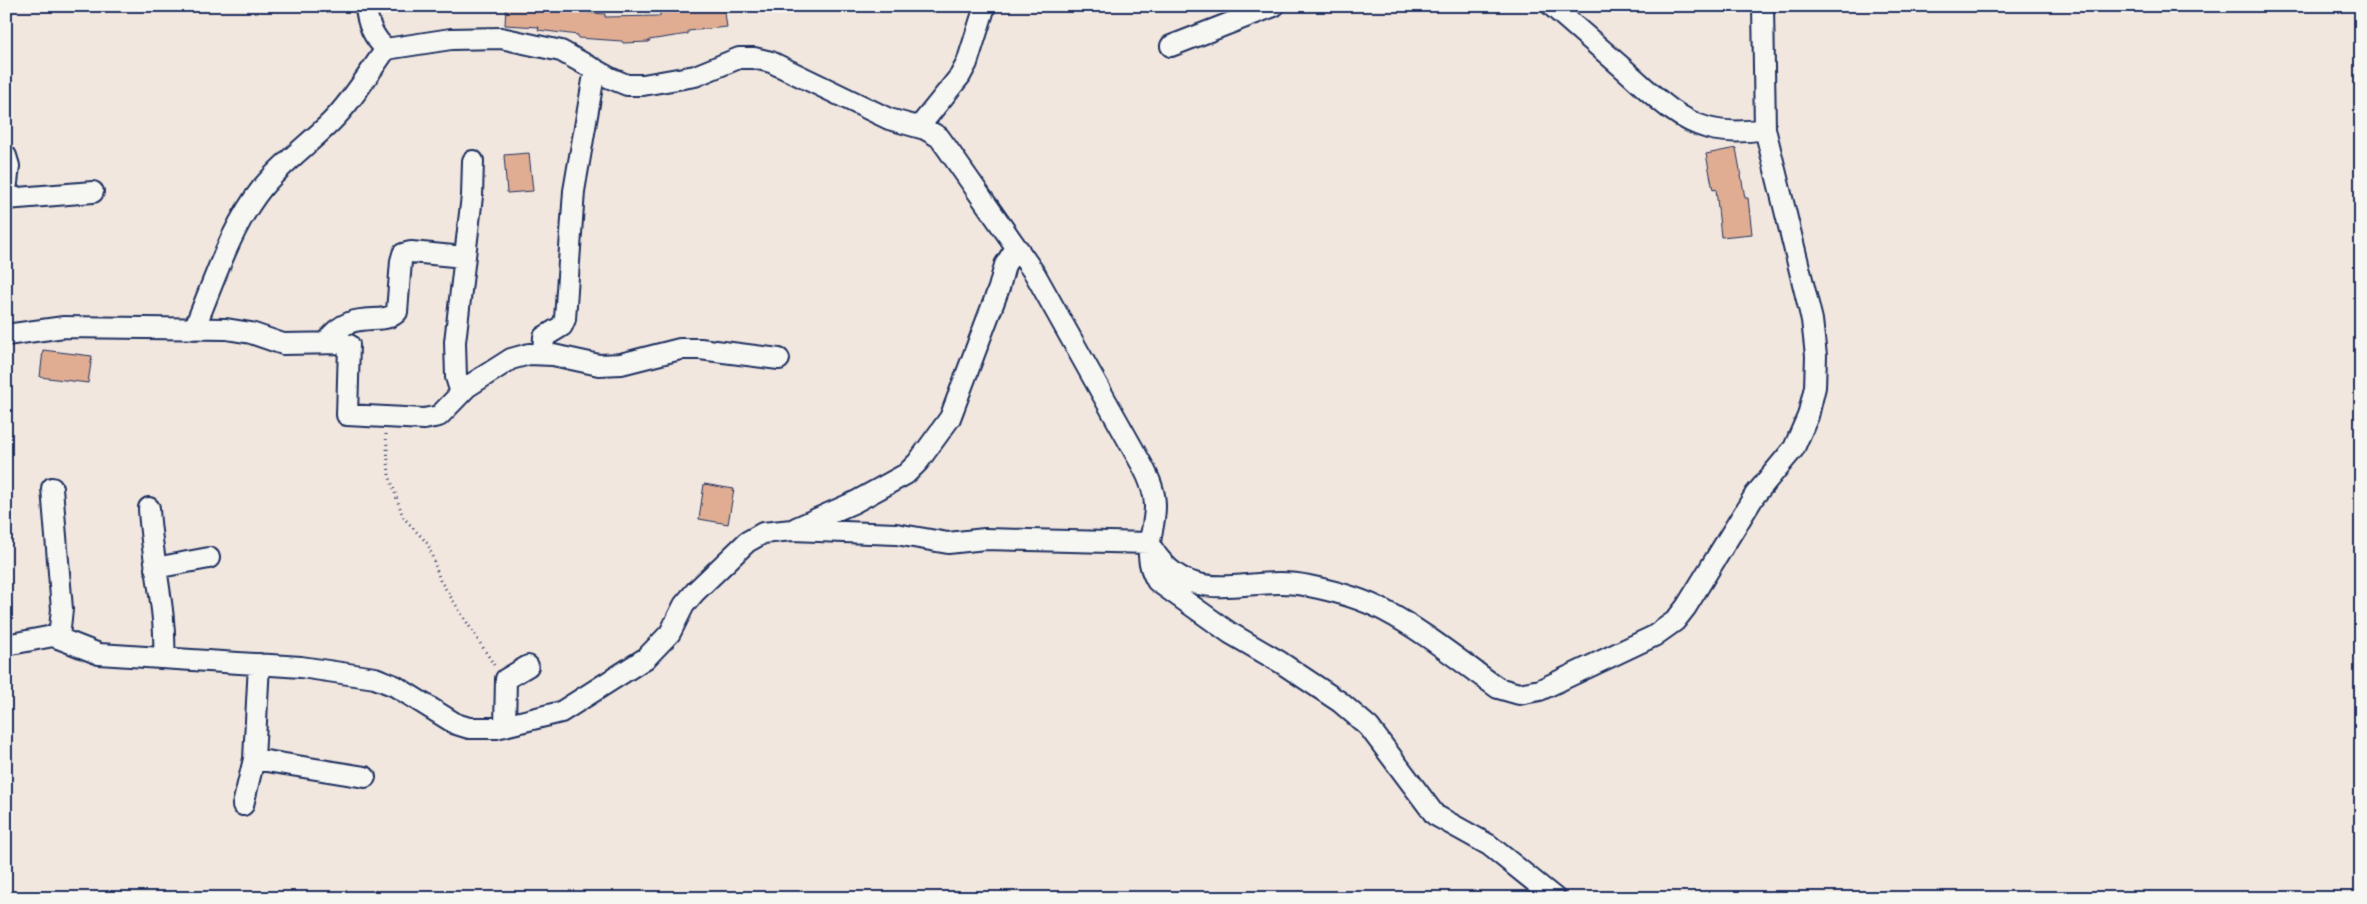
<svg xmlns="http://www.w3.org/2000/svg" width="2367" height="904" viewBox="0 0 2367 904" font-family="Kalam,sans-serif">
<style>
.building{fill:#e0ad93;stroke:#1b2f5e}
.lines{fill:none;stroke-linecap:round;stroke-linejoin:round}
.minor-casing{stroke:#1b2f5e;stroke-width:24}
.path{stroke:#1b2f5e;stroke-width:3;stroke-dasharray:1 4;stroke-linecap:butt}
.minor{stroke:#f6f6f2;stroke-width:20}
</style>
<rect width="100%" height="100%" fill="#f2e7df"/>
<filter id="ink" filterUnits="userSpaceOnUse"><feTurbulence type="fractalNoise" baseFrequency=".02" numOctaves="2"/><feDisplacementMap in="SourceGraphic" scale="10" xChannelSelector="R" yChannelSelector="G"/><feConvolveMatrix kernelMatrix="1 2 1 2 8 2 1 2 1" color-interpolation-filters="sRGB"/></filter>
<g filter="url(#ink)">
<path class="building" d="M 506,6 L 568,6 L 567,11 L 605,14 L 605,17 L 660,16 L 660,11 L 695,6 L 724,6 L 727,27 L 688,31 L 688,34 L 649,40 L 649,42 L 623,43 L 622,41 L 578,38 L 578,35 L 538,30 L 539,27 L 505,25 Z
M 1736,148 L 1745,198 L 1748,198 L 1752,234 L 1721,237 L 1716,189 L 1713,190 L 1706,154 Z
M 529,153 L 533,191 L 507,193 L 504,155 Z
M 43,350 L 92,356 L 88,383 L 40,377 Z
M 704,484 L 734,489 L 728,524 L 699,519 Z"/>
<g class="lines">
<defs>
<path id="minor" d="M 366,6 C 367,23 374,38 386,49
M 1552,6 C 1576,27 1600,48 1624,69 C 1649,91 1675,119 1708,128 C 1727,133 1746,132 1765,129
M 1171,46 L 1274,6
M 919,127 L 960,76 L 967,63 L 985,6
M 6,156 L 9,166 L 6,191
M 6,199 L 93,192
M 194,329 C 214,282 230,228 262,188 C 282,163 308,145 331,122 C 352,101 369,73 386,49 L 451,39 L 501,38 L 561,51 L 610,78 L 627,85 L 643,85 L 695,76 L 739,58 L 754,58 L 771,62 L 889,119 L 925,129 L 939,137 L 947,148 L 1035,274 L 1142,465 C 1149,478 1155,491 1155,506 C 1155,535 1140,552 1157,581 L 1230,633 L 1280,662 L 1340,702 L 1369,727 L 1435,815 L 1489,845 L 1555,898
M 6,335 L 64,327 L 226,329 L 251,333 L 283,344 L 343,343 L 349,345 L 347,415 L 424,419 L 439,416 L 467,387 L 511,359 L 529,354 L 553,355 L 599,365 L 621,364 L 680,349 L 700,349 L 779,359
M 326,342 C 351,306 382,328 397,312 L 401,261 L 403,254 L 411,252 L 464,257
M 543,354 L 544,337 L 562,326 L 565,319 L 574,191 L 595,69
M 461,393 L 456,377 L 455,342 L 472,196 L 473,161
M 52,488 L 62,609 L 59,637
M 149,508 C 151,557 167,611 164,658
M 796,528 L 855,502 L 906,474 L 918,462 L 950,418 L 999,288 L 1005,265 L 1012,254 L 1019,250
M 155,568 L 209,558
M 6,645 L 53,636 L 99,654 L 301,667 L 375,678 L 395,686 L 456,724 L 469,728 L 496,728 L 561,712 L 646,658 L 670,633 L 684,605 L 695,592 L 747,542 L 763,533 L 792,530 L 896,534 L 948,543 L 985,539 L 1149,543 C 1189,615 1249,572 1309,586 C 1334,591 1363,599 1385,611 C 1425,632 1461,662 1498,688 L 1519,694 L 1540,690 L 1654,636 L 1675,621 L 1686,607 L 1755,495 L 1794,448 L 1808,416 L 1815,387 L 1816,356 L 1812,320 L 1765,129 L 1763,6
M 505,726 L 506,679 L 528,666
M 254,759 L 365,777
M 243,805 L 254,759 L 259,664"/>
</defs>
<use href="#minor" class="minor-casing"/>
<path class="path" d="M 386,434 L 389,475 L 403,517 L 428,544 L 440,580 L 494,665"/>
<use href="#minor" class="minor"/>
</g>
</g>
<rect width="2367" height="904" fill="none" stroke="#f6f6f2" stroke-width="25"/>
<rect x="12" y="12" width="2342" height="879" fill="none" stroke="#1b2f5e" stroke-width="2" filter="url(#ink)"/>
</svg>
